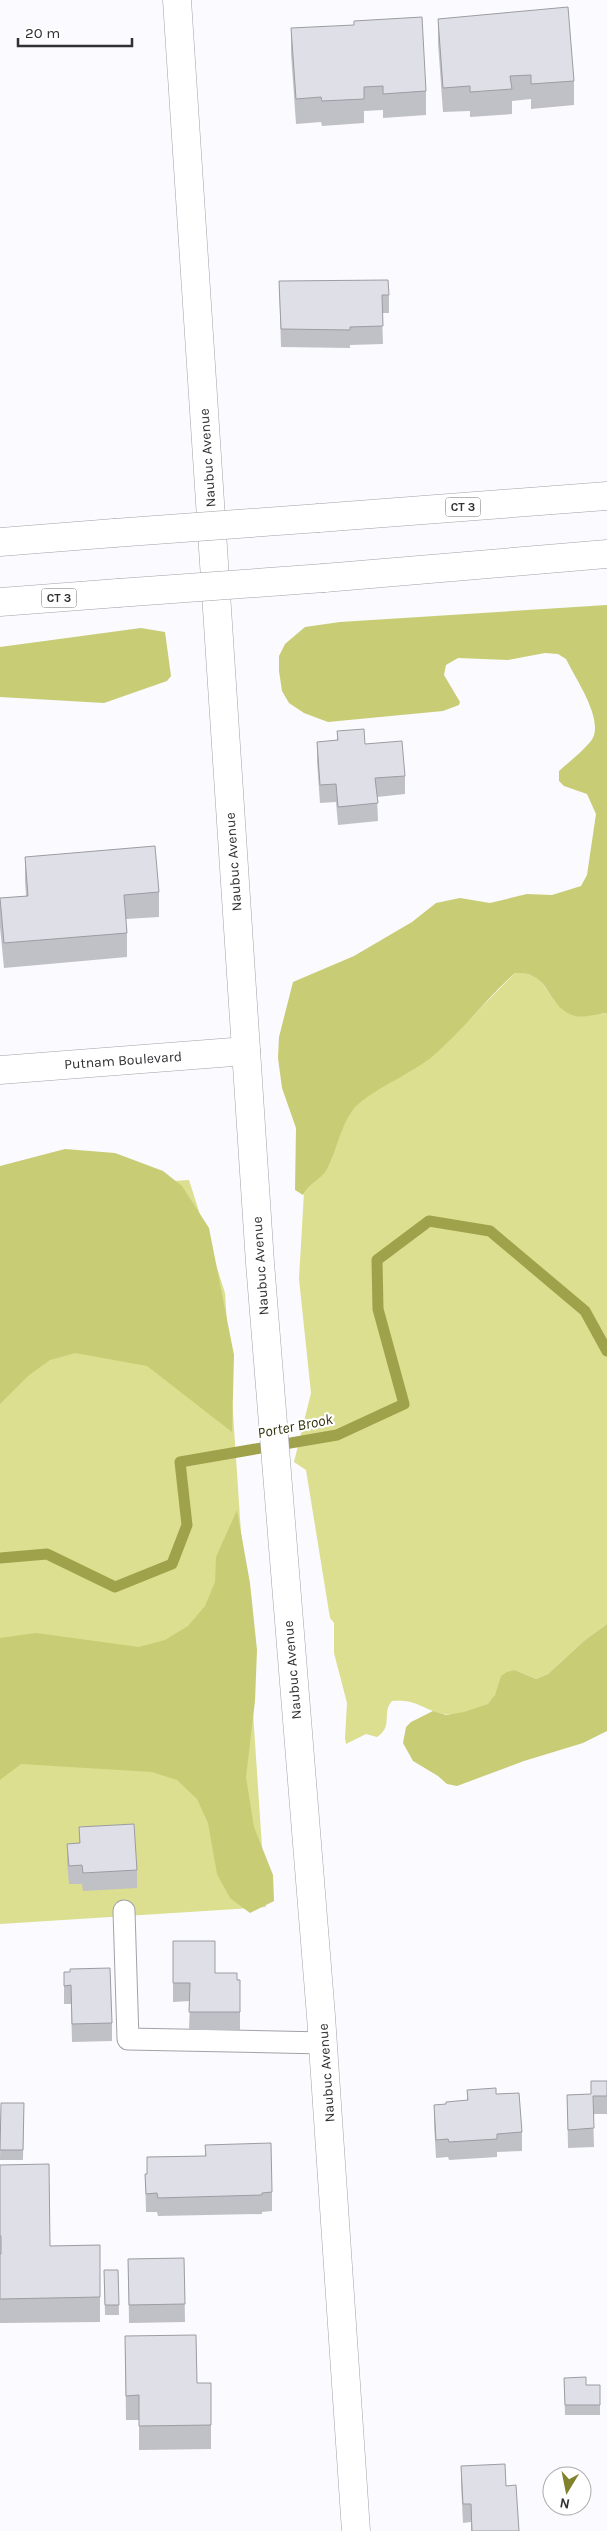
<svg xmlns="http://www.w3.org/2000/svg" width="607" height="2531" viewBox="0 0 607 2531" font-family="Karla,sans-serif">
<style>
.green{fill:#dbdf8f}
.forest{fill:#c8cc74}
.lines{fill:none;stroke-linecap:round;stroke-linejoin:round}
.stream{stroke:#9fa24a;stroke-width:11}
.service-casing{stroke:#a1a1a9;stroke-width:23}
.tertiary-casing{stroke:#a1a1a9;stroke-width:29}
.secondary-casing{stroke:#a1a1a9;stroke-width:29}
.motorway-casing{stroke:#a1a1a9;stroke-width:29}
.service{stroke:#fff;stroke-width:21}
.tertiary{stroke:#fff;stroke-width:28}
.secondary{stroke:#fff;stroke-width:28}
.motorway{stroke:#fff;stroke-width:28}
.motorway-bridge-casing{stroke:#a1a1a9;stroke-width:29;stroke-linecap:butt}
.motorway-bridge{stroke:#fff;stroke-width:28}
.wall{fill:#c0c0c7}
.building{fill:#dfdfe7;stroke:#9c9ca2}
.labels{text-anchor:middle;stroke-width:4.5;stroke-linejoin:round;paint-order:stroke}
.shield{fill:#fff;stroke:#6e6e70;stroke-width:1}
.shield-label{font-size:12px;font-weight:bold;fill:#303033}
.street-label{font-size:14px;fill:#303033;stroke:#fff}
.water-label{font-size:15px;font-style:italic;fill:#30310a;stroke:#fff}
</style>
<rect width="100%" height="100%" fill="#fafaff"/>
<path class="green" d="M 515,973 L 524,973 L 538,977 L 555,1002 L 584,1016 L 607,1013 L 607,1624 L 585,1640 L 548,1674 L 536,1679 L 515,1670 L 501,1677 C 498,1685 496,1699 488,1704 C 481,1710 452,1716 443,1714 C 421,1709 418,1699 392,1701 C 381,1713 394,1726 377,1737 L 366,1734 L 346,1744 L 345,1738 L 347,1703 L 334,1653 L 334,1623 L 330,1618 L 306,1470 L 294,1462 L 311,1393 L 299,1279 L 304,1192 L 292,1022 L 466,1023 Z
M 189,1180 L 225,1293 L 266,1907 L 0,1924 L 0,1192 Z"/>
<path class="forest" d="M 607,605 L 607,1013 C 597,1014 582,1019 572,1015 C 544,1003 551,971 515,973 C 486,999 463,1030 434,1055 C 414,1073 364,1093 352,1111 C 340,1128 337,1149 328,1167 C 323,1179 308,1183 303,1195 L 295,1190 L 296,1128 L 282,1088 L 278,1058 L 279,1037 L 293,982 L 354,956 L 412,922 L 436,903 L 460,898 L 490,903 L 527,894 L 552,895 L 581,886 L 587,875 L 596,814 L 587,794 L 564,786 L 559,781 L 559,771 C 569,762 582,752 591,741 C 606,722 575,678 566,659 L 558,654 L 545,653 L 508,660 L 458,658 L 446,665 L 444,675 L 460,702 L 459,705 L 443,711 L 328,722 L 304,713 L 289,703 L 282,691 L 279,671 L 279,656 L 285,644 L 305,627 L 340,622 Z
M 141,628 L 165,632 L 171,676 L 167,681 L 104,703 L 0,697 L 0,647 Z
M 65,1149 L 115,1153 L 163,1171 L 182,1186 L 209,1228 L 234,1355 L 232,1432 L 147,1366 L 75,1353 L 50,1360 L 28,1376 L 0,1404 L 0,1166 Z
M 237,1510 L 250,1583 L 257,1650 L 255,1701 L 246,1777 L 254,1827 L 273,1875 L 274,1901 L 250,1913 L 230,1898 L 217,1874 L 208,1823 L 197,1799 L 177,1780 L 152,1772 L 21,1764 L 0,1780 L 0,1638 L 36,1633 L 139,1647 L 165,1640 L 188,1626 L 205,1606 L 215,1582 L 216,1557 Z
M 607,1624 L 607,1731 L 583,1743 L 524,1761 L 457,1786 L 447,1784 L 438,1776 L 413,1761 L 403,1743 L 406,1727 L 411,1722 L 433,1711 L 446,1715 L 464,1712 L 488,1704 L 495,1695 L 501,1676 L 507,1672 L 515,1670 L 536,1679 L 548,1674 L 585,1640 Z"/>
<g class="lines">
<path class="stream" d="M 0,1558 L 47,1554 L 115,1587 L 172,1564 L 187,1525 L 180,1462 L 337,1435 L 404,1404 L 378,1309 L 377,1260 L 429,1221 L 490,1231 L 585,1311 L 607,1351"/>
<defs>
<path id="service" d="M 124,1911 L 128,2039 L 324,2043"/>
<path id="tertiary" d="M 0,1070 L 246,1051"/>
<path id="secondary" d="M 177,0 L 260,1263 L 321,2016 L 356,2531"/>
<path id="motorway" d="M 319,518 L 607,496
M 0,542 L 114,533
M 324,578 L 607,554
M 0,602 L 118,593"/>
</defs>
<use href="#service" class="service-casing"/>
<use href="#tertiary" class="tertiary-casing"/>
<use href="#secondary" class="secondary-casing"/>
<use href="#motorway" class="motorway-casing"/>
<use href="#service" class="service"/>
<use href="#tertiary" class="tertiary"/>
<use href="#secondary" class="secondary"/>
<use href="#motorway" class="motorway"/>
<defs>
<path id="motorway-bridge" d="M 114,533 L 319,518
M 118,593 L 324,578"/>
</defs>
<use href="#motorway-bridge" class="motorway-bridge-casing"/>
<use href="#motorway-bridge" class="motorway-bridge"/>
</g>
<path class="wall" d="M 438,19 L 574,81 L 574,105 L 531,109 L 531,99 L 512,101 L 512,114 L 470,117 L 470,111 L 443,112 L 438,43 Z
M 291,28 L 426,91 L 426,115 L 383,118 L 383,110 L 364,111 L 364,123 L 322,126 L 321,122 L 296,124 L 291,53 Z
M 279,281 L 389,295 L 389,313 L 382,313 L 383,344 L 350,345 L 350,348 L 281,347 Z
M 337,731 L 365,744 L 405,776 L 405,794 L 377,797 L 378,821 L 338,825 L 336,802 L 320,803 L 317,761 L 317,742 L 337,740 Z
M 25,857 L 159,892 L 159,917 L 126,919 L 127,933 L 127,957 L 4,968 L 0,927 L 0,898 L 26,896 L 25,881 Z
M 79,1827 L 137,1870 L 137,1888 L 83,1891 L 82,1884 L 69,1884 L 67,1862 L 67,1844 L 79,1843 Z
M 173,1941 L 215,1973 L 240,1980 L 240,2030 L 189,2030 L 190,2001 L 173,2002 Z
M 64,1972 L 112,2023 L 112,2041 L 72,2042 L 71,2004 L 64,2004 Z
M 607,2060 L 607,2114 L 593,2114 L 594,2147 L 568,2148 L 567,2095 L 591,2094 L 607,2081 Z
M 467,2090 L 496,2094 L 522,2132 L 522,2151 L 497,2152 L 497,2157 L 449,2160 L 448,2157 L 436,2158 L 434,2124 L 434,2105 L 446,2104 L 467,2100 Z
M 1,2103 L 24,2103 L 23,2160 L 0,2160 Z
M 205,2145 L 272,2192 L 272,2211 L 262,2212 L 262,2214 L 158,2216 L 157,2212 L 146,2212 L 145,2174 L 147,2174 L 147,2157 L 205,2156 Z
M 0,2165 L 50,2246 L 100,2245 L 100,2322 L 0,2323 Z
M 184,2258 L 185,2322 L 129,2323 L 128,2259 Z
M 104,2270 L 118,2270 L 119,2315 L 105,2315 Z
M 125,2336 L 197,2383 L 211,2383 L 211,2449 L 139,2450 L 139,2420 L 126,2420 Z
M 564,2378 L 586,2385 L 600,2385 L 600,2415 L 565,2415 Z
M 461,2466 L 506,2486 L 519,2531 L 471,2531 L 471,2522 L 463,2523 L 461,2484 Z"/>
<path class="building" d="M 568,7 L 574,81 L 531,84 L 531,75 L 510,76 L 512,89 L 470,92 L 470,86 L 443,88 L 438,19 Z
M 422,17 L 426,91 L 383,94 L 383,86 L 364,87 L 364,99 L 322,101 L 321,97 L 296,99 L 291,28 L 354,25 L 354,21 Z
M 388,280 L 389,295 L 382,295 L 383,326 L 350,327 L 350,330 L 281,329 L 279,281 Z
M 364,729 L 365,744 L 402,741 L 405,776 L 375,778 L 378,803 L 338,807 L 336,784 L 320,785 L 317,742 L 338,740 L 337,731 Z
M 155,846 L 159,892 L 124,895 L 127,933 L 4,943 L 0,898 L 28,896 L 25,857 Z
M 134,1824 L 137,1870 L 83,1873 L 82,1865 L 69,1866 L 67,1844 L 80,1843 L 79,1827 Z
M 173,1941 L 215,1941 L 215,1973 L 237,1973 L 237,1980 L 240,1980 L 240,2012 L 189,2012 L 190,1983 L 173,1983 Z
M 110,1968 L 112,2023 L 72,2024 L 71,1985 L 64,1986 L 64,1972 L 70,1972 L 70,1969 Z
M 591,2081 L 607,2081 L 607,2096 L 593,2096 L 594,2128 L 568,2130 L 567,2095 L 591,2094 Z
M 496,2088 L 496,2094 L 519,2093 L 522,2132 L 497,2134 L 497,2139 L 449,2142 L 448,2139 L 436,2140 L 434,2105 L 446,2104 L 446,2102 L 468,2100 L 467,2090 Z
M 1,2103 L 24,2103 L 23,2150 L 0,2150 Z
M 271,2143 L 272,2192 L 262,2193 L 262,2195 L 158,2198 L 157,2193 L 146,2194 L 145,2174 L 147,2174 L 147,2157 L 206,2156 L 205,2145 Z
M 49,2164 L 50,2246 L 100,2245 L 100,2297 L 0,2299 L 0,2254 L 1,2254 L 1,2236 L 0,2236 L 0,2165 Z
M 184,2258 L 185,2304 L 129,2305 L 128,2259 Z
M 104,2270 L 118,2270 L 119,2305 L 105,2305 Z
M 196,2335 L 197,2383 L 211,2383 L 211,2425 L 139,2426 L 139,2395 L 126,2396 L 125,2336 Z
M 586,2377 L 586,2385 L 600,2385 L 600,2405 L 565,2405 L 564,2378 Z
M 505,2464 L 506,2486 L 516,2485 L 519,2531 L 472,2531 L 471,2504 L 463,2504 L 461,2466 Z"/>
<g class="labels">
<g class="shield">
<rect x="445.5" y="497.5" width="35" height="19" rx="4"/>
<rect x="41.5" y="588.5" width="35" height="19" rx="4"/>
</g>
<g class="shield-label">
<text x="463" y="511">CT 3</text>
<text x="59" y="602">CT 3</text>
</g>
<g class="street-label">
<text transform="translate(207 458) rotate(-94)" y="5">Naubuc Avenue</text>
<text transform="translate(233 862) rotate(-94)" y="5">Naubuc Avenue</text>
<text transform="translate(123 1060) rotate(-4)" y="5">Putnam Boulevard</text>
<text transform="translate(260 1266) rotate(-94)" y="5">Naubuc Avenue</text>
<text transform="translate(292 1670) rotate(-95)" y="5">Naubuc Avenue</text>
<text transform="translate(326 2073) rotate(-94)" y="5">Naubuc Avenue</text>
</g>
<g class="water-label">
<text transform="translate(295 1426) rotate(-11)" y="5">Porter Brook</text>
</g>
</g>
<g transform="translate(567 2491) rotate(190)"><circle r="24" fill="#ffffff" stroke="#acacad"/>
<path d="M0-4L9 19L0 12L-9 19Z" fill="#80822c"/>
<text y="-8" font-size="14" font-weight="bold" text-anchor="middle" fill="#303033">N</text>
</g>
<path d="M18 38v8h114v-8" fill="none" stroke="#303033" stroke-width="2.5"/>
<text x="25" y="38" font-size="15" fill="#303033" stroke="#ffffff" stroke-width="4" paint-order="stroke">20 m</text>
</svg>
